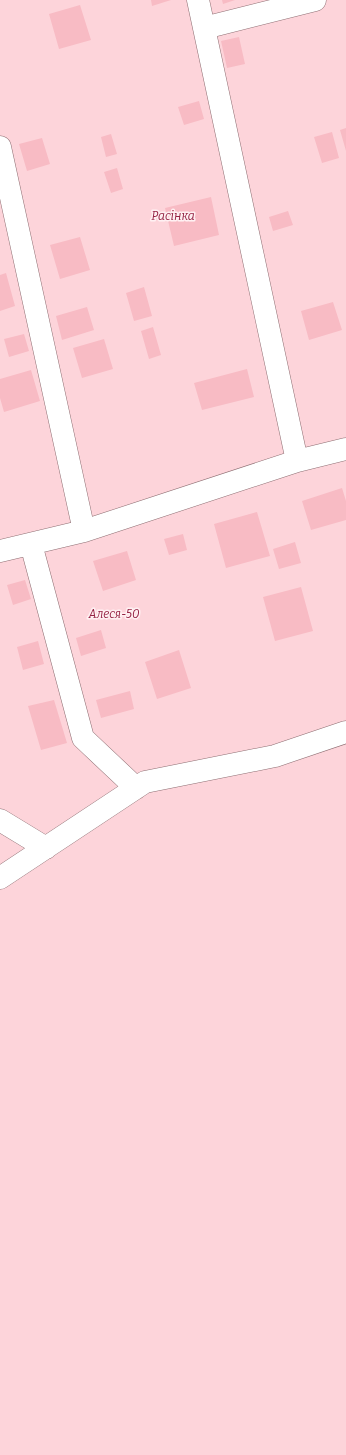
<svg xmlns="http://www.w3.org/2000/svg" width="346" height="1455" viewBox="0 0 346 1455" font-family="Bitter,serif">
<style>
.green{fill:#fdd4da}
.building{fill:#f8bbc4}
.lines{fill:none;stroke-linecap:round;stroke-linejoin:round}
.minor-casing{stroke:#8e6f73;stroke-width:23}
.minor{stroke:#fff;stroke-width:22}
.labels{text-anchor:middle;stroke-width:3;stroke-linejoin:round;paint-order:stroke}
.park-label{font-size:12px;font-style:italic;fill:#952344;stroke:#fff0f2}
</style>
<rect width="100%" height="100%" fill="#fff0f2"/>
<path class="green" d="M 0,0 L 346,0 L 346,1455 L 0,1455 Z"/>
<path class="building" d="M 151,0 L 171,0 L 152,6 Z
M 222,0 L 235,0 L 223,4 Z
M 80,5 L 91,40 L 59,49 L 49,14 Z
M 239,37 L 245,64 L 227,68 L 221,41 Z
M 199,101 L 204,119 L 184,125 L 178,107 Z
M 346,128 L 346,151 L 340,130 Z
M 332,132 L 339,158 L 322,163 L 314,137 Z
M 111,134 L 117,154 L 106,157 L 101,137 Z
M 42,138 L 50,164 L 27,171 L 19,144 Z
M 117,168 L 123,189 L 111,193 L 104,172 Z
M 211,197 L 219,235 L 174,246 L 165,208 Z
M 288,211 L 293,225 L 273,231 L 269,217 Z
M 80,237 L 90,270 L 60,279 L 50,245 Z
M 6,273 L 15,306 L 0,311 L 0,275 Z
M 144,287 L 152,316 L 134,321 L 126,293 Z
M 333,302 L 342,330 L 309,340 L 301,311 Z
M 87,307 L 94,330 L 62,340 L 56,316 Z
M 153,327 L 161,355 L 149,359 L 141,331 Z
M 24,334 L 29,351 L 9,357 L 4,339 Z
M 104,339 L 113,369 L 82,378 L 73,348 Z
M 247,369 L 254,397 L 202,410 L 194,383 Z
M 31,370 L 40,401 L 4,412 L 0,398 L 0,379 Z
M 342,488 L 346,501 L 346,520 L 311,530 L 302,501 Z
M 257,512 L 270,556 L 226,568 L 214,524 Z
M 183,534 L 187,550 L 169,555 L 164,539 Z
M 295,542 L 301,563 L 279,569 L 273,549 Z
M 127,551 L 136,580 L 103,591 L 93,561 Z
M 25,580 L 31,599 L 13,605 L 7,585 Z
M 301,587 L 313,631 L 275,641 L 263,597 Z
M 101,630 L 106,648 L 81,656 L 76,638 Z
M 38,641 L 44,664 L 23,670 L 17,647 Z
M 179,650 L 191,688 L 157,699 L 145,662 Z
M 130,691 L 134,709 L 101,718 L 96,700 Z
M 54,700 L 67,743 L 41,750 L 28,706 Z"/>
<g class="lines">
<defs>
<path id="minor" d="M 198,0 L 297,461
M 204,28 L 315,0
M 0,147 L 84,531
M 31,544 L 83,738 L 136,788
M 0,551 L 84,531 L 297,461 L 346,449
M 0,820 L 46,848
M 0,878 L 145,782 L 275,756 L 346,732"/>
</defs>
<use href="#minor" class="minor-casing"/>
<use href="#minor" class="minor"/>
</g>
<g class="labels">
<g class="park-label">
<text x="173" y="220">Расінка</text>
<text x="114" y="618">Алеся-50</text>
</g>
</g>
</svg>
